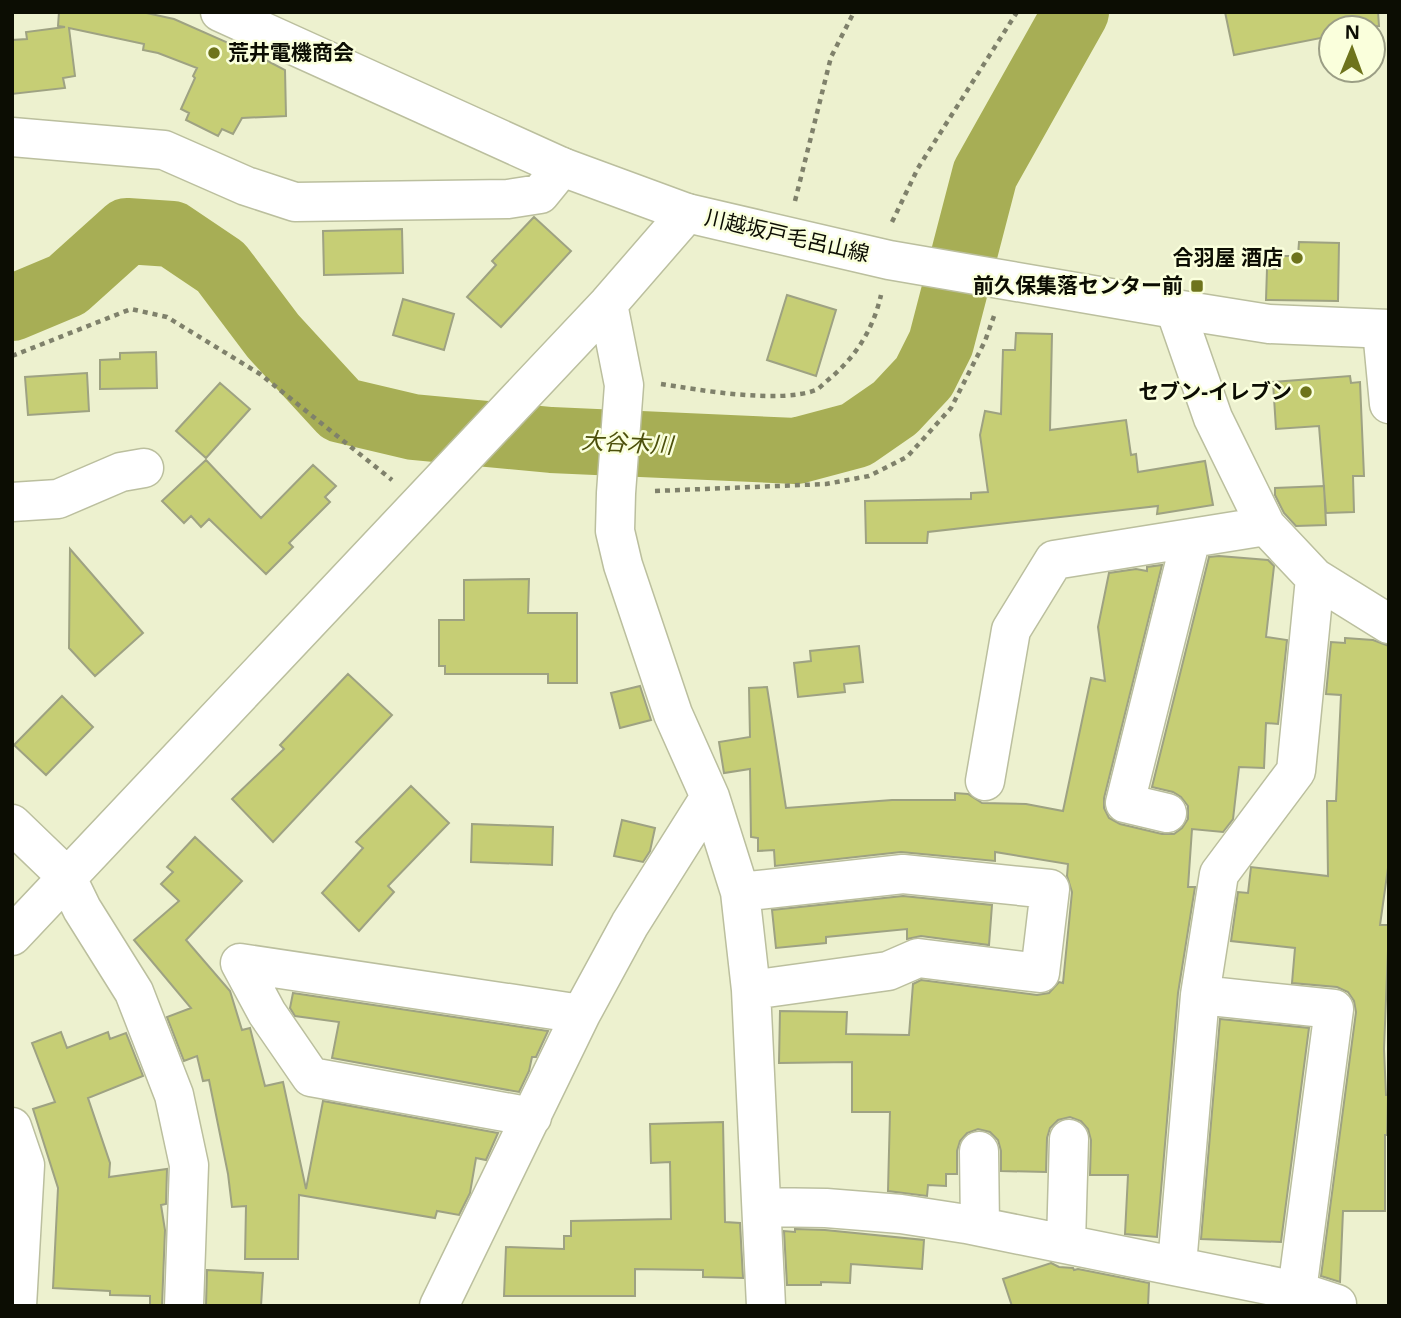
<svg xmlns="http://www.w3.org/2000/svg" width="1401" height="1318" viewBox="0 0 1401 1318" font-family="'Open Sans','Noto Sans JP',sans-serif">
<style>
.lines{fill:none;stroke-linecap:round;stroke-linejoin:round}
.river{stroke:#a7ae55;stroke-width:66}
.building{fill:#c6ce75;stroke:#9ea282;stroke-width:2}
.minor-casing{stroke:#bbbf9e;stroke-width:41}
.major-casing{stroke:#bbbf9e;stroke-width:41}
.path{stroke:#7f816b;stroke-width:4.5;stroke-dasharray:5 5;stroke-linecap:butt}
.minor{stroke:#fff;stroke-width:38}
.major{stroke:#fff;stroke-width:38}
.poi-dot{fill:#6e741c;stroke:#faffdc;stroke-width:2.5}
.labels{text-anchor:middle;stroke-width:5;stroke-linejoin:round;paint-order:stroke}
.poi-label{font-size:21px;font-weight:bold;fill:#0c0d03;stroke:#faffdc;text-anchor:end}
.street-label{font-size:21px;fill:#0c0d03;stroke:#faffdc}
.water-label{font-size:23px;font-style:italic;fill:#4c500b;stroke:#faffdc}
</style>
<rect width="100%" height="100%" fill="#edf1cf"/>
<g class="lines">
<path class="river" d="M 12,308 L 67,285 L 127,231 L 172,234 L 221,267 L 273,336 L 341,410 L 413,427 L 551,440 L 796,451 L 856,435 L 895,408 L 924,377 L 941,343 L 985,174 L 1076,12"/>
</g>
<path class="building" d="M 59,12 L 142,12 L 174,19 L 260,57 L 285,70 L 286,116 L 242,118 L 233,134 L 222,129 L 218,136 L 186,120 L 189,113 L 181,109 L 195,78 L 193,76 L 197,68 L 158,53 L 143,50 L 144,44 L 69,28 L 75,76 L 63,78 L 65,88 L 12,94 L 12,40 L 27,39 L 26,32 L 65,27 L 58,26 Z
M 1225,12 L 1378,12 L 1379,26 L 1331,28 L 1331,36 L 1234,55 Z
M 534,217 L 571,251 L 501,327 L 467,297 L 496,265 L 492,261 Z
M 402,229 L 403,273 L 324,275 L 323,231 Z
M 1299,242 L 1339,243 L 1338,301 L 1266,300 L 1267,269 L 1276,269 L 1276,256 L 1298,256 Z
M 787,295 L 836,310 L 816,376 L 767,360 Z
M 403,299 L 454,314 L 444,350 L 393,335 Z
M 1016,333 L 1052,334 L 1050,430 L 1126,420 L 1131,455 L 1136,454 L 1138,472 L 1205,461 L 1213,505 L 1157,514 L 1158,506 L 928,532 L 927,543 L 866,543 L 865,501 L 971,499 L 971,493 L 988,492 L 980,435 L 985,411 L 1001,414 L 1003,350 L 1015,350 Z
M 156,352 L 157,388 L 100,389 L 100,360 L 120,359 L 120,353 Z
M 87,373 L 89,411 L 28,415 L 25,377 Z
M 1350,376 L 1351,383 L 1360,382 L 1364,476 L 1353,476 L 1354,512 L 1326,513 L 1319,426 L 1276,429 L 1273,382 Z
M 220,383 L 250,409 L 206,458 L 176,431 Z
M 206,460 L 261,518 L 313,465 L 336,486 L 325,497 L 330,502 L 289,543 L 293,547 L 266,574 L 209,519 L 201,527 L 191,516 L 184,523 L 162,501 Z
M 1324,486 L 1326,525 L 1296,526 L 1284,513 L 1275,495 L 1275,488 Z
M 70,549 L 143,633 L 95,676 L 69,648 Z
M 1219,556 L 1268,560 L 1274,566 L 1266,637 L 1287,640 L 1278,724 L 1266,723 L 1264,768 L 1239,767 L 1233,819 L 1223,832 L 1192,829 L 1188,887 L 1195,887 L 1178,993 L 1157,1237 L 1125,1234 L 1128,1175 L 1090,1175 L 1091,1140 L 1088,1129 L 1081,1121 L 1070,1117 L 1058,1120 L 1050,1128 L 1047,1138 L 1046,1172 L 1001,1171 L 1001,1151 L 998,1140 L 990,1132 L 978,1129 L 967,1133 L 960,1141 L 957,1151 L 957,1174 L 946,1174 L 946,1186 L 928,1185 L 927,1196 L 888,1191 L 890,1112 L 852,1112 L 852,1062 L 779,1063 L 780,1011 L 847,1012 L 846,1034 L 909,1035 L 913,984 L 921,980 L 1037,995 L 1049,993 L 1059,982 L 1063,983 L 1072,892 L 1067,876 L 1068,864 L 995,852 L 995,861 L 901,852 L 775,866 L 774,850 L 758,851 L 758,838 L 751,837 L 750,769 L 724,773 L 719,742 L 750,737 L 749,688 L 767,687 L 786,808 L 892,800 L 955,800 L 955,793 L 968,794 L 982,803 L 1026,804 L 1063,811 L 1091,678 L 1105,681 L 1098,627 L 1109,573 L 1136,569 L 1147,571 L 1147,567 L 1162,565 L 1104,798 L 1104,808 L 1109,818 L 1120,824 L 1162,834 L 1174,834 L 1182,828 L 1188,819 L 1188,806 L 1181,797 L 1173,792 L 1152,787 L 1209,557 Z
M 529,579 L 528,613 L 577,613 L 577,683 L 548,683 L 548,674 L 445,674 L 445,666 L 439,666 L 439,620 L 464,620 L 464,580 Z
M 1345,638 L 1373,640 L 1389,646 L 1389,861 L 1380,925 L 1389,925 L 1384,1049 L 1386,1095 L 1388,1095 L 1387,1135 L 1385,1135 L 1385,1211 L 1343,1211 L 1340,1282 L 1321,1276 L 1356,1012 L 1354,1001 L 1348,992 L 1337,987 L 1292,983 L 1295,948 L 1231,941 L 1238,892 L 1248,893 L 1251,867 L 1328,876 L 1327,801 L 1336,801 L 1341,695 L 1326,694 L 1331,642 L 1345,643 Z
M 859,646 L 863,682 L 844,684 L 845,692 L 798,697 L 794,663 L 811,661 L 810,651 Z
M 348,674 L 392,715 L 273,842 L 232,799 L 284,749 L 280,745 Z
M 640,686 L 651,720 L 620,728 L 611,693 Z
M 62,696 L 93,727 L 46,775 L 14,745 Z
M 411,786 L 449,823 L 388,886 L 394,892 L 359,931 L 322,893 L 363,848 L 356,842 Z
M 622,820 L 655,828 L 650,851 L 643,862 L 614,856 Z
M 472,824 L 553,827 L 552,865 L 471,862 Z
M 195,837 L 242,881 L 186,940 L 230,991 L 242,1030 L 250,1028 L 265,1086 L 283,1082 L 306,1189 L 323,1101 L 498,1133 L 486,1160 L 476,1158 L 470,1193 L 459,1215 L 437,1211 L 435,1218 L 299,1195 L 298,1259 L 245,1259 L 246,1206 L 232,1207 L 228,1174 L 209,1080 L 203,1081 L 197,1056 L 184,1061 L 167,1017 L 191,1008 L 134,940 L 179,901 L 161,884 L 173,872 L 167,867 Z
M 903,896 L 992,905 L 989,945 L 921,936 L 907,939 L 907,929 L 826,937 L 826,943 L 776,948 L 772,910 Z
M 293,993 L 548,1031 L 536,1057 L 532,1057 L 529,1071 L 519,1092 L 332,1058 L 339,1022 L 295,1016 L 290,1008 Z
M 1220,1019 L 1309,1028 L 1281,1242 L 1201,1239 Z
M 61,1032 L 67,1048 L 108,1032 L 110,1039 L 126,1033 L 143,1076 L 88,1098 L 110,1163 L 109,1177 L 167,1169 L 166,1204 L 161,1205 L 165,1230 L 162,1306 L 150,1305 L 150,1296 L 110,1295 L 110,1291 L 53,1288 L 58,1188 L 33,1109 L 55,1102 L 32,1043 Z
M 723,1122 L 725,1222 L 740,1223 L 743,1278 L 703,1277 L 703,1270 L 635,1269 L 635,1296 L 504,1296 L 506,1247 L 564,1249 L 564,1236 L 571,1236 L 571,1221 L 671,1219 L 670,1162 L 651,1163 L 650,1124 Z
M 795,1229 L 825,1230 L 924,1240 L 922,1269 L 851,1264 L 850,1283 L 821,1282 L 821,1285 L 787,1285 L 784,1231 L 795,1232 Z
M 1051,1263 L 1059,1267 L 1073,1268 L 1074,1270 L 1078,1269 L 1149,1283 L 1148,1306 L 1012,1306 L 1003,1279 Z
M 207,1270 L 263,1273 L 261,1306 L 206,1306 Z"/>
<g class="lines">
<defs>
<path id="minor" d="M 12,137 L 164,150 L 246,186 L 295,202 L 508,199 L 540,194 L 562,167
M 608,304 L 624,385 L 616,493 L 615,531 L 623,565 L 673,714 L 710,797 L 740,892 L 751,990 L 766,1306
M 1175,309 L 1213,418 L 1266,526 L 1315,578 L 1389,624
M 1382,330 L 1389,404
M 12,502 L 58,499 L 121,472 L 144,468
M 985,781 L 1011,630 L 1054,560 L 1266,526
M 1167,813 L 1125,803 L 1191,538
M 12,824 L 66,876 L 82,909 L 134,992 L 174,1095 L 189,1165 L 184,1306
M 740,892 L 903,874 L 1050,889 L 1040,973 L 918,958 L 888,971 L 751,990
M 12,936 L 608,304 L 687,213
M 1200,995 L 1334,1009 L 1297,1291
M 532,1117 L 311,1077 L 267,1013 L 240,963 L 581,1014
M 12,1127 L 25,1165 L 17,1306
M 979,1151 L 980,1226
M 762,1207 L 826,1208 L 901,1214 L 966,1224 L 1297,1291 L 1337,1304 L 1337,1306
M 1066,1243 L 1069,1139
M 1177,1265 L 1200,995 L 1219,874 L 1296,771 L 1315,578
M 439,1306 L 581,1014 L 630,924 L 710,797"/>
<path id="major" d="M 220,12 L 562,167 L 687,213 L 889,260 L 1175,309 L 1269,324 L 1389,329"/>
</defs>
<use href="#minor" class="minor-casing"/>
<use href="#major" class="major-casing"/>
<path class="path" d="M 795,201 L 831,57 L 854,12
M 892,222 L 918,168 L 1017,12
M 12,356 L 131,309 L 167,317 L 260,374 L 392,480
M 661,384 C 699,390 780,404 816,390 C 820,388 824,383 828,380 C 855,358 873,330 881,295
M 655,491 L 826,484 L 869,476 L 907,457 L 951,408 L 985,341 L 994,316"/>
<use href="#minor" class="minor"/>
<use href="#major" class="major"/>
</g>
<g class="poi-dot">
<circle cx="214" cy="53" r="7"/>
<circle cx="1297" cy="258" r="7"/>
<rect x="1190" y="279" width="14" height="14" rx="3.5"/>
<circle cx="1306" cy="392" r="7"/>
</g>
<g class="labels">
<g class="poi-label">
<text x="228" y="60" text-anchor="start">荒井電機商会</text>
<text x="1283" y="265">合羽屋 酒店</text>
<text x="1183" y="293">前久保集落センター前</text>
<text x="1292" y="399">セブン-イレブン</text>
</g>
<g class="street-label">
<text transform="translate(787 236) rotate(13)" y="7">川越坂戸毛呂山線</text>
</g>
<g class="water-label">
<text transform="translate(627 443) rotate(3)" y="8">大谷木川</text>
</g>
</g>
<rect width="1401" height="1318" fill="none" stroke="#0c0d03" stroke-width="28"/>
<g transform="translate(1352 49) rotate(1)"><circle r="33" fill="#faffdc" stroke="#9b9e85" stroke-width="2"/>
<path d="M0-5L12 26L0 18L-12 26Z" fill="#6e741c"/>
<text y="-10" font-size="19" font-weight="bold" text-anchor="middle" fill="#0c0d03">N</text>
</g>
</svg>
